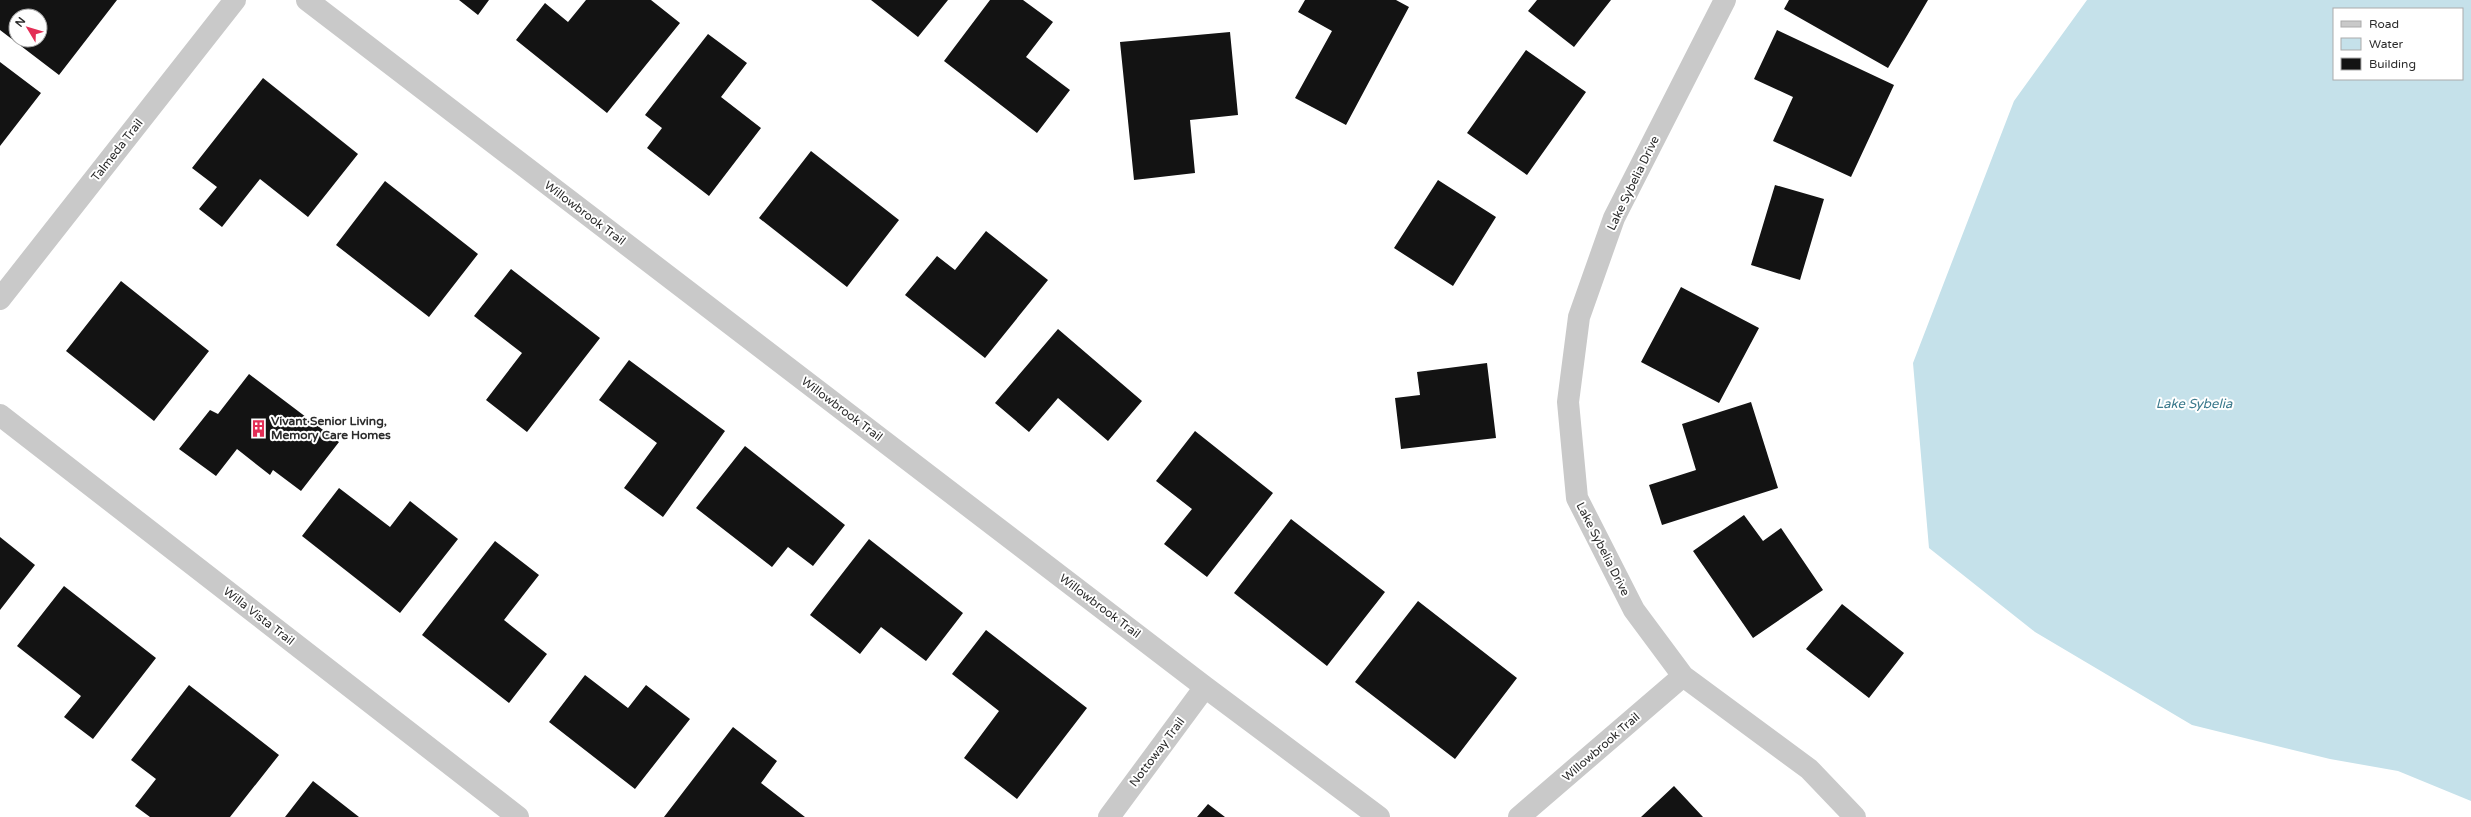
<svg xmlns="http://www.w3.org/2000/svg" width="2471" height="817" viewBox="0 0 2471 817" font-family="'Varela Round',sans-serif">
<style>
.water{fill:#c5e1ea;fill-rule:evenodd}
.building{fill:#131313;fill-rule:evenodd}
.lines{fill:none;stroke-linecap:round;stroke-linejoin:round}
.minor{stroke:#c9c9c9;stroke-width:22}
.labels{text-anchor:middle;stroke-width:4;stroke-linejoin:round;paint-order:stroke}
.street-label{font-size:12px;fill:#2c2c2c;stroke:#fff}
.poi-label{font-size:12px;font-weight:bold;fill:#2c2c2c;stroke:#fff;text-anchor:start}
.water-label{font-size:13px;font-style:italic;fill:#3b798c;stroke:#fff}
</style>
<rect width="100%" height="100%" fill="#fff"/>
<path class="water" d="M 2087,0 L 2471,0 L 2471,801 L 2398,771 L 2330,759 L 2192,725 L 2035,632 L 1929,548 L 1913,363 L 2014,101 ZM 2334,9 L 2462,9 L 2462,79 L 2334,79 Z"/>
<path class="building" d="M 0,0 L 117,0 L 59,75 L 0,30 ZM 16,16 L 40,16 L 40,40 L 16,40 Z
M 459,0 L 489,0 L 478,15 Z
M 586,0 L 651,0 L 680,23 L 607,113 L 516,40 L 545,3 L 568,22 Z
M 871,0 L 948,0 L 918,37 Z
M 990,0 L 1023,0 L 1053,22 L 1026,57 L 1070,90 L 1037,133 L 944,61 Z
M 1305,0 L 1396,0 L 1409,7 L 1346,125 L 1295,98 L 1332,31 L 1298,12 Z
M 1537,0 L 1611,0 L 1574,47 L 1528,11 Z
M 1789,0 L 1928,0 L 1888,68 L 1784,9 Z
M 1777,30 L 1894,85 L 1851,177 L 1773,141 L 1793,97 L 1754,79 Z
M 1230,32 L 1238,115 L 1190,120 L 1195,173 L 1134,180 L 1120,42 Z
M 708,34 L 747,63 L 721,97 L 761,128 L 709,196 L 647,148 L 662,128 L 645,115 Z
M 1526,50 L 1586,92 L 1527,175 L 1467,133 Z
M 0,62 L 41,93 L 0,146 Z
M 263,78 L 358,154 L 308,217 L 260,179 L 222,227 L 199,209 L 217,187 L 192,168 Z
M 811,151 L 899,220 L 847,287 L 759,218 Z
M 1438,180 L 1496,217 L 1453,286 L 1394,248 Z
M 385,181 L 478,254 L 429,317 L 336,245 Z
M 1775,185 L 1824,199 L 1800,280 L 1751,265 Z
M 986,231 L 1048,280 L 985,358 L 905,295 L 937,256 L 955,270 Z
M 511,269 L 600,338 L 527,432 L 486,400 L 522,353 L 474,316 Z
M 121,281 L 209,351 L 154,421 L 66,351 Z
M 1681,287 L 1759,328 L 1719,403 L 1641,362 Z
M 1058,329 L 1142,401 L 1108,441 L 1058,398 L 1029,432 L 995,403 Z
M 629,360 L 725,431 L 663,517 L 624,488 L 657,443 L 599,400 Z
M 1487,363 L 1496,438 L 1401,449 L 1395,398 L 1420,395 L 1417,372 Z
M 249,374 L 339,442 L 301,491 L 273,470 L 270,475 L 237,449 L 216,476 L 179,449 L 210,410 L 218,414 Z
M 1751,402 L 1778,488 L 1662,525 L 1649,485 L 1696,470 L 1682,424 Z
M 1195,431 L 1273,493 L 1207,577 L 1164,544 L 1192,509 L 1156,481 Z
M 745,446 L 845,525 L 813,566 L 788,547 L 772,567 L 696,508 Z
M 339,488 L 390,527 L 410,501 L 458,539 L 400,613 L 302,536 Z
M 1744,515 L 1763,541 L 1781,528 L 1823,590 L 1753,638 L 1693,551 Z
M 1291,519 L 1385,592 L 1327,666 L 1234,593 Z
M 0,537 L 35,565 L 0,610 Z
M 869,539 L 963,613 L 926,661 L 881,627 L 860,654 L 810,615 Z
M 495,541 L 539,575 L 504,620 L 547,654 L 509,703 L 422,635 Z
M 64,586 L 156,658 L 93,739 L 64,717 L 81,696 L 17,646 Z
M 1418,601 L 1517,678 L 1455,759 L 1355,682 Z
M 1842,604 L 1904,653 L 1869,698 L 1806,649 Z
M 986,630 L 1087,708 L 1017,799 L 964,758 L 999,711 L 952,674 Z
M 585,675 L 628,708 L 646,685 L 690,719 L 635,789 L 549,722 Z
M 189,685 L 279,755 L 230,817 L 150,817 L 135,806 L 156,779 L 131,760 Z
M 733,727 L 777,761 L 761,783 L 805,817 L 664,817 Z
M 313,781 L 359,817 L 285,817 Z
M 1674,786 L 1703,817 L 1641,817 Z
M 1208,804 L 1225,817 L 1197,817 Z"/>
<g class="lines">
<path class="minor" d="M 307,0 L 1205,687 L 1379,817
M 1725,0 L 1614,218 L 1579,317 L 1568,402 L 1577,498 L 1634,610 L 1683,676 L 1809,769 L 1855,817
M 0,299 L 235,0
M 0,415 L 518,817
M 1109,817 L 1205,687
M 1519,817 L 1683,676"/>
</g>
<defs>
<symbol id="building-bare" viewBox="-9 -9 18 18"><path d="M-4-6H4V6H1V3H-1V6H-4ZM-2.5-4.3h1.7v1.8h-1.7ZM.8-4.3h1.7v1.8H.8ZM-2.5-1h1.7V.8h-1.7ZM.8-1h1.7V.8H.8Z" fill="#e32e56" stroke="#fff" stroke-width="2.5" paint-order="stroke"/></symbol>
</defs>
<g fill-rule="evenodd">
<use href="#building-bare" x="246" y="416" width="25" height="25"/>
</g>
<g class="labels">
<g class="street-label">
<text transform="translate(117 150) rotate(-52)" y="4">Talmeda Trail</text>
<text transform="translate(1633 183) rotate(-64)" y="4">Lake Sybelia Drive</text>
<text transform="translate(585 213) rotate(37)" y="4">Willowbrook Trail</text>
<text transform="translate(842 409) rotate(37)" y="4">Willowbrook Trail</text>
<text transform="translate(1603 549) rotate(63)" y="4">Lake Sybelia Drive</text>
<text transform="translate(1100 606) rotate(37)" y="4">Willowbrook Trail</text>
<text transform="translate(259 616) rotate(38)" y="4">Willa Vista Trail</text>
<text transform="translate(1601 747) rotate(-41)" y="4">Willowbrook Trail</text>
<text transform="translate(1157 752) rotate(-53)" y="4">Nottoway Trail</text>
</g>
<g class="poi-label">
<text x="271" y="425">Vivant Senior Living,<tspan x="271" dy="14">Memory Care Homes</tspan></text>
</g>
<g class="water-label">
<text x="2194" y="408">Lake Sybelia</text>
</g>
</g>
<rect x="2333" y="8" width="130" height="72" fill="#ffffff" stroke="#ababab"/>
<rect x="2341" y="21" width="20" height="6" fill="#c9c9c9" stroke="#ababab"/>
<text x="2369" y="28" font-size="12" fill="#2c2c2c">Road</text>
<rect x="2341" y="38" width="20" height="12" fill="#c5e1ea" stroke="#ababab"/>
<text x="2369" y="48" font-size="12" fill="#2c2c2c">Water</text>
<rect x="2341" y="58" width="20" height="12" fill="#131313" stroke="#ababab"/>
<text x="2369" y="68" font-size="12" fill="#2c2c2c">Building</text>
<g transform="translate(28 28) rotate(308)"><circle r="19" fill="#ffffff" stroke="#ababab"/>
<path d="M0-3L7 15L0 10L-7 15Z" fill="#e32e56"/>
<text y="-6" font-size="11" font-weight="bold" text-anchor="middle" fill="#2c2c2c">N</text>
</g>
</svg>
